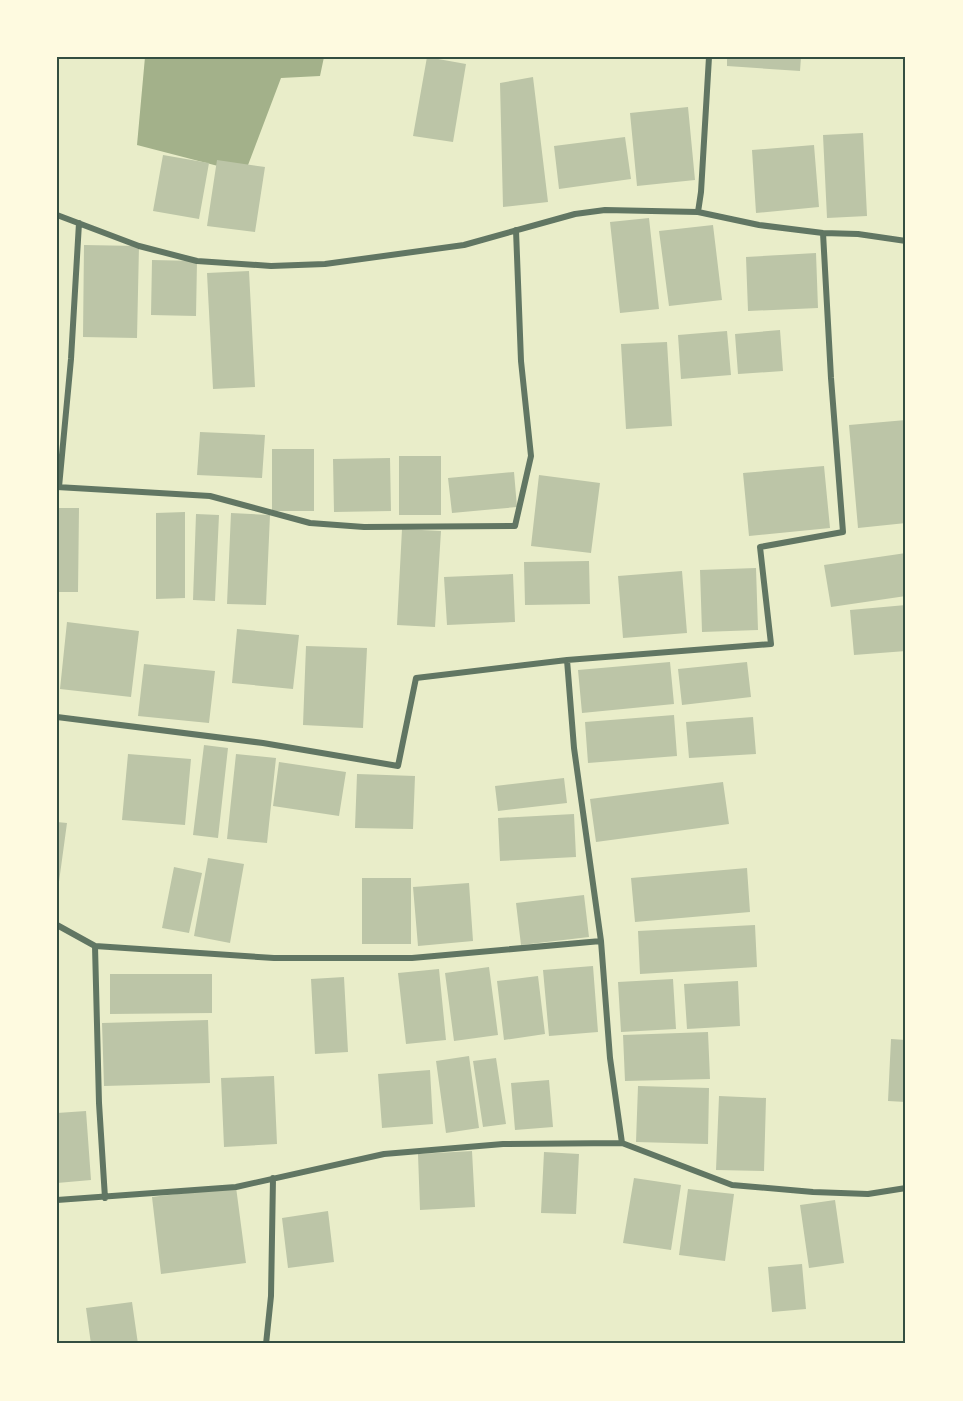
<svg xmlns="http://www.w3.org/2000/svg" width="963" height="1401" viewBox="0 0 963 1401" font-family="'Varela Round',sans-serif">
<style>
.water{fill:#a3b18a}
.building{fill:#bcc5a7}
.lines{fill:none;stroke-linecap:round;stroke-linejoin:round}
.minor{stroke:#617663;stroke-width:6}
.neatline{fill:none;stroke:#344e41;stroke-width:2}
</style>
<rect width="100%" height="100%" fill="#e9edc9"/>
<path class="water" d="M 145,57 L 324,57 L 320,76 L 281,78 L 245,173 L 137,145 Z"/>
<path class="building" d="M 427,57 L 466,64 L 453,142 L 413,136 Z
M 727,57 L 801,57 L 800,71 L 727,66 Z
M 533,77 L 548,202 L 503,207 L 500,83 Z
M 688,107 L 695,180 L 637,186 L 630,113 Z
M 863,133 L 867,216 L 827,218 L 823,135 Z
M 625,137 L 631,179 L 559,189 L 554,146 Z
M 814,145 L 819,207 L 756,213 L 752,150 Z
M 163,155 L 209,163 L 199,219 L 153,211 Z
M 217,160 L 265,167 L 255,232 L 207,226 Z
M 649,218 L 659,309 L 620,313 L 610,222 Z
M 713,225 L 722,300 L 669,306 L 659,231 Z
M 84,245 L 139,246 L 137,338 L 83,337 Z
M 816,253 L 818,308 L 748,311 L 746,257 Z
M 152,260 L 197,261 L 196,316 L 151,315 Z
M 249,271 L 255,387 L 213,389 L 207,273 Z
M 780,330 L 783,371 L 738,374 L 735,334 Z
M 727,331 L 731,375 L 681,379 L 678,335 Z
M 667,342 L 672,426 L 626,429 L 621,344 Z
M 906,420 L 906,523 L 858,528 L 849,425 Z
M 200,432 L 265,435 L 262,478 L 197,475 Z
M 272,449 L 314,449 L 314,511 L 272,511 Z
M 399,456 L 441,456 L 441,515 L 399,515 Z
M 390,458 L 391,511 L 334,512 L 333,459 Z
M 824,466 L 830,528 L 749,536 L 743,473 Z
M 514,472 L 517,507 L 452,513 L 448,478 Z
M 539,475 L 600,483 L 591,553 L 531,546 Z
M 57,508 L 79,508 L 78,592 L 57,592 Z
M 185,512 L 185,598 L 156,599 L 156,513 Z
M 231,513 L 270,515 L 266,605 L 227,604 Z
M 196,514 L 219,515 L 215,601 L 193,600 Z
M 402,529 L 441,531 L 435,627 L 397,625 Z
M 906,553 L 906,596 L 831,607 L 824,565 Z
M 589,561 L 590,604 L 525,605 L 524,562 Z
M 756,568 L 758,630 L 702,632 L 700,570 Z
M 682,571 L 687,633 L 623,638 L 618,576 Z
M 513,574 L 515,622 L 447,625 L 444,577 Z
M 906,605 L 906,651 L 854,655 L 850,610 Z
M 67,622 L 139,631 L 131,697 L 60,689 Z
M 237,629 L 299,635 L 293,689 L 232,683 Z
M 306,646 L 367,648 L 363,728 L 303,725 Z
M 670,662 L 674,704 L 582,713 L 578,670 Z
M 747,662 L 751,697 L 682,705 L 678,669 Z
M 144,664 L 215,671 L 209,723 L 138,716 Z
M 674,715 L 677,756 L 588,763 L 585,722 Z
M 753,717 L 756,754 L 689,758 L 686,722 Z
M 204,745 L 228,748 L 218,838 L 193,835 Z
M 128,754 L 191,759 L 185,825 L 122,820 Z
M 236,754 L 276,758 L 267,843 L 227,839 Z
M 279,762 L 346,772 L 339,816 L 273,806 Z
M 357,774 L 415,776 L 413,829 L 355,828 Z
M 564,778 L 567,803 L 498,811 L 495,786 Z
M 723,782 L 729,824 L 596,842 L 590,799 Z
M 574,814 L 576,857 L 500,861 L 498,818 Z
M 57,822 L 67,823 L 58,889 L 57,889 Z
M 208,858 L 244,864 L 230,943 L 194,936 Z
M 174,867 L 202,873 L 189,933 L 162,928 Z
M 747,868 L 750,912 L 635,922 L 631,878 Z
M 362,878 L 411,878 L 411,944 L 362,944 Z
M 469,883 L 473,941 L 418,946 L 413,887 Z
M 584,895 L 589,937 L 521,945 L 516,903 Z
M 755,925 L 757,967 L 640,974 L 638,931 Z
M 593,966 L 598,1032 L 549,1036 L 543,970 Z
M 489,967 L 498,1035 L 454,1041 L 445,973 Z
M 439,969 L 446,1040 L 406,1044 L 398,973 Z
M 110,974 L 212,974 L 212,1013 L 110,1014 Z
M 538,976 L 545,1034 L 504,1040 L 497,981 Z
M 344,977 L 348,1052 L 315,1054 L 311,979 Z
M 673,979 L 676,1029 L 621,1032 L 618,982 Z
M 738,981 L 740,1026 L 687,1029 L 684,984 Z
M 208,1020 L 210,1083 L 104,1086 L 102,1023 Z
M 708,1032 L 710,1079 L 625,1081 L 623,1035 Z
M 891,1039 L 906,1040 L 906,1102 L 888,1101 Z
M 469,1056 L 479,1128 L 446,1133 L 436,1061 Z
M 496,1058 L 506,1124 L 483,1127 L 473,1061 Z
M 430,1070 L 433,1124 L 382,1128 L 378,1074 Z
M 274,1076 L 277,1144 L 224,1147 L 221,1078 Z
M 549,1080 L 553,1127 L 515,1130 L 511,1083 Z
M 638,1086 L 709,1088 L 708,1144 L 636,1142 Z
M 719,1096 L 766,1098 L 764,1171 L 716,1170 Z
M 86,1111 L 91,1180 L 57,1183 L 57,1113 Z
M 472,1151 L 475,1207 L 420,1210 L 418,1154 Z
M 544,1152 L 579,1154 L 576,1214 L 541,1213 Z
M 634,1178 L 681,1185 L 671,1250 L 623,1243 Z
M 236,1187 L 246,1263 L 161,1274 L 152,1197 Z
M 688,1189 L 734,1194 L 725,1261 L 679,1255 Z
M 835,1200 L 844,1263 L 809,1268 L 800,1205 Z
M 328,1211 L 334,1262 L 288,1268 L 282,1218 Z
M 802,1264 L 806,1309 L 772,1312 L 768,1267 Z
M 132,1302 L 138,1344 L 91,1344 L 86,1308 Z"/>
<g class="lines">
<path class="minor" d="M 698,212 L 701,192 L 709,57
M 57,215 L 139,246 L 197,261 L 271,266 L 325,264 L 464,245 L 575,214 L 605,210 L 698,212 L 759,225 L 823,233 L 858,234 L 906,241
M 57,487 L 210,496 L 310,523 L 364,527 L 515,526 L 531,456 L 521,361 L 516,230
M 59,487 L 71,359 L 79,223
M 567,660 L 574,748 L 601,941 L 610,1058 L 622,1143
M 57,717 L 263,743 L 398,766 L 416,678 L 567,660 L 771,644 L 760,547 L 843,532 L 831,378 L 823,233
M 57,925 L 95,946
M 105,1198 L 99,1103 L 95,946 L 274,958 L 412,958 L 601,941
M 57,1200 L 236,1187 L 384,1154 L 503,1144 L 622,1143 L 732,1185 L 813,1192 L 868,1194 L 906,1188
M 266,1344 L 271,1296 L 273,1178"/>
</g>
<rect width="963" height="1401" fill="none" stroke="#fefae0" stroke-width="117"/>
<rect x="58" y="58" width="846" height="1284" class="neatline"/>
</svg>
